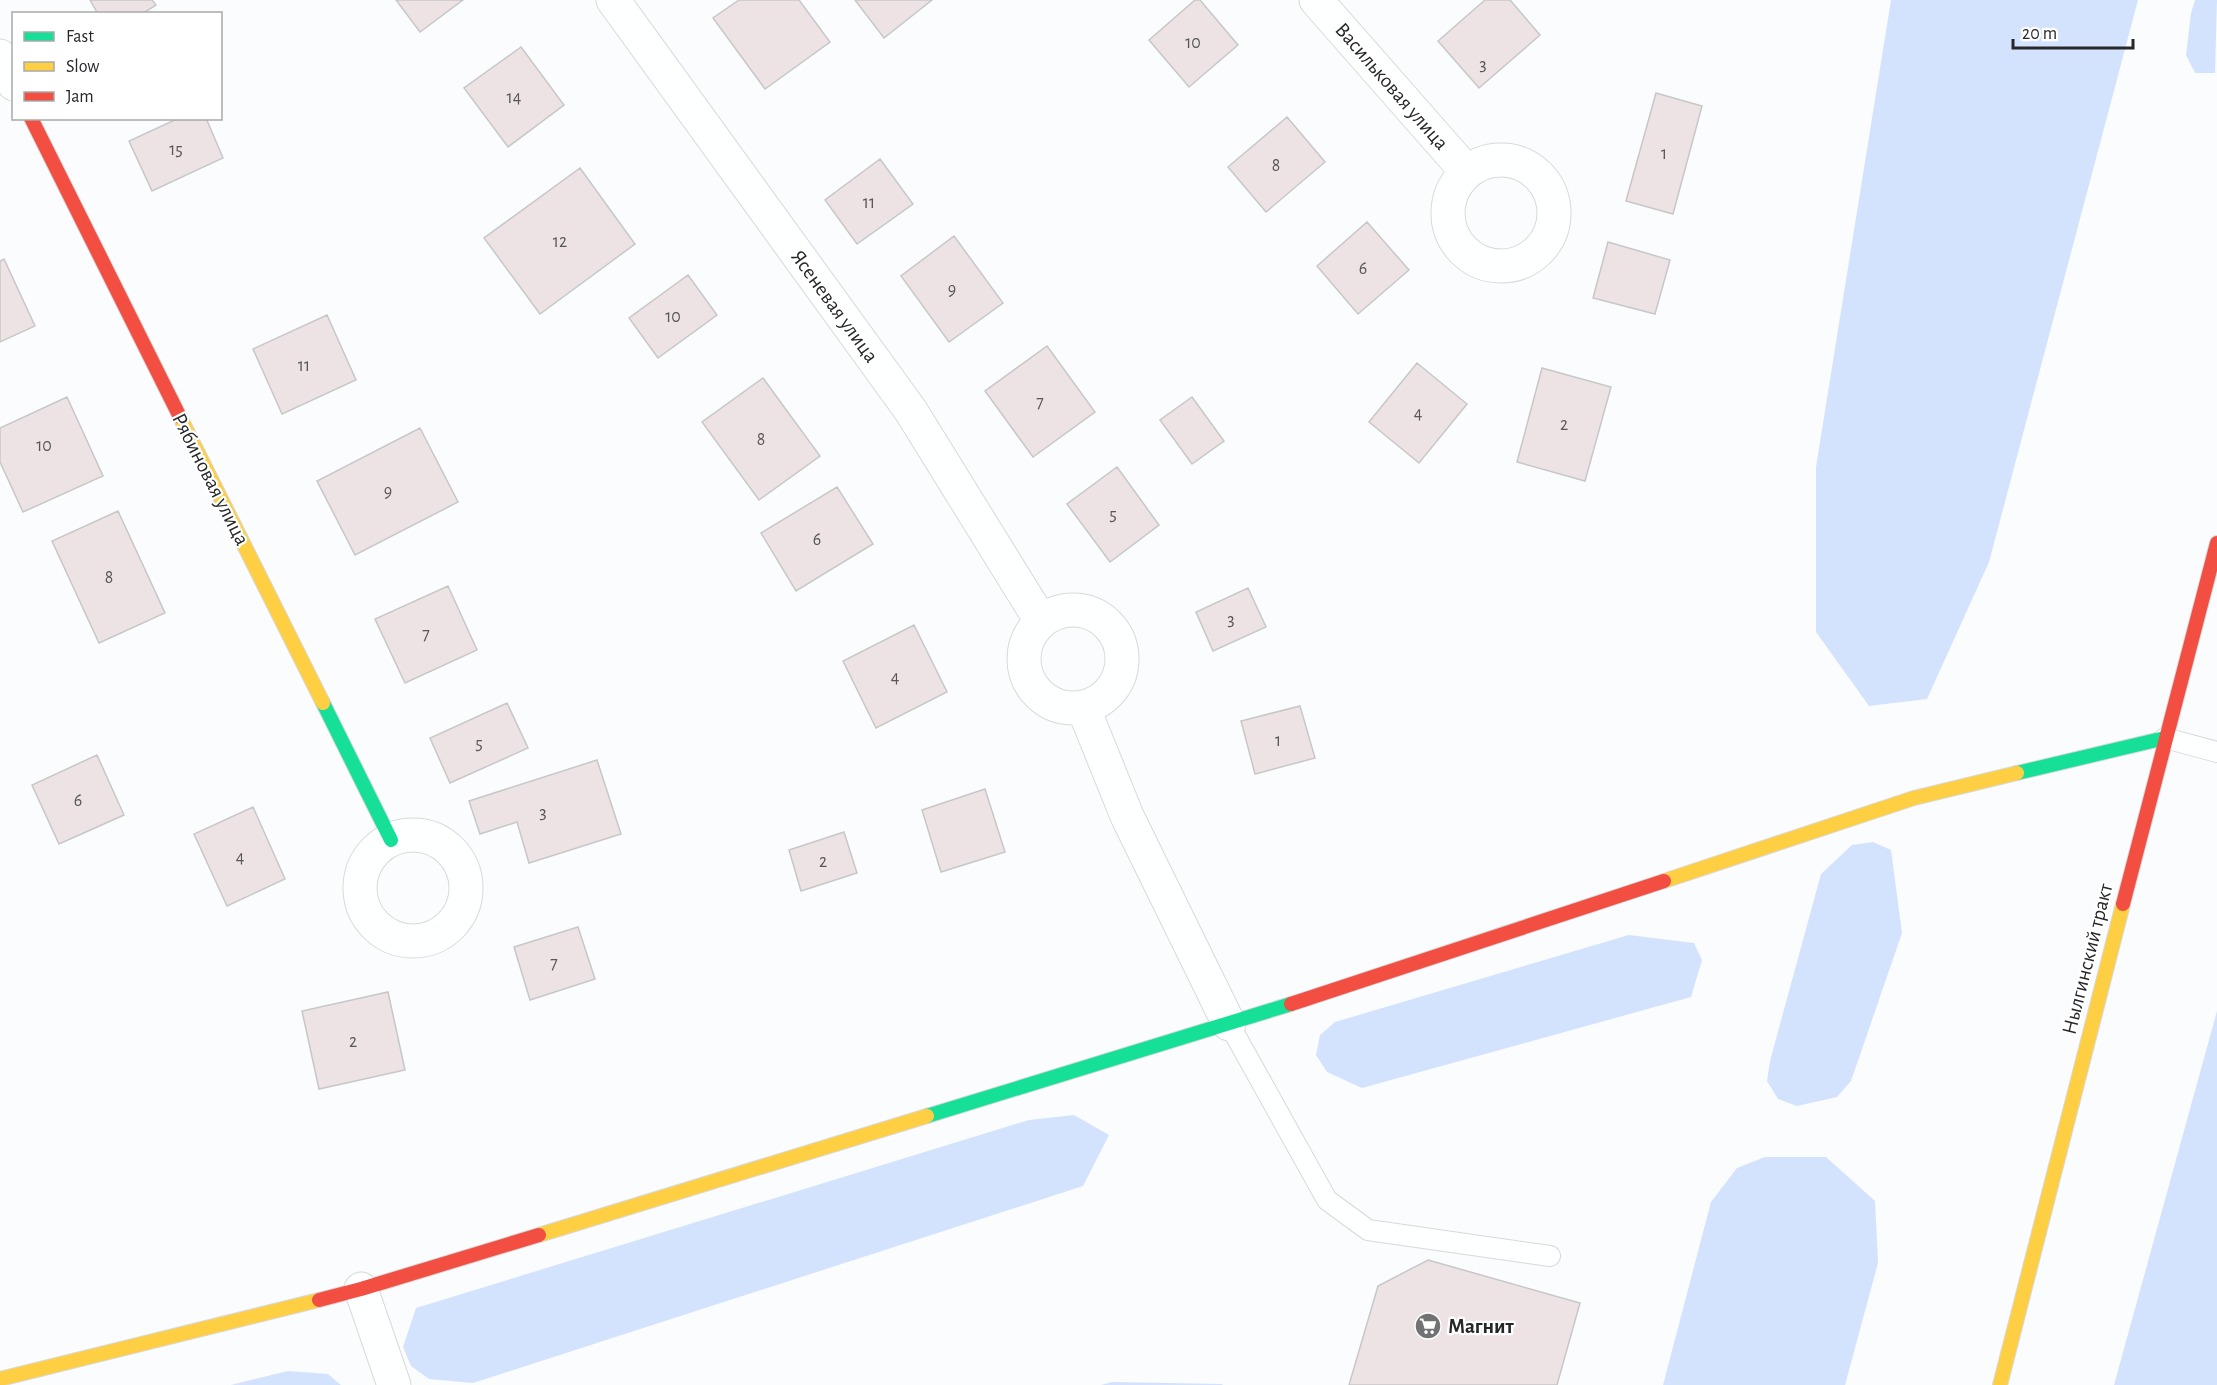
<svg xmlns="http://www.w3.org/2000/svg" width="2217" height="1385" viewBox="0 0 2217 1385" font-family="'Alegreya Sans',sans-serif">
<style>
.green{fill:#d4e3fd}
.building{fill:#ede3e4;stroke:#c7c7c8;stroke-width:1.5}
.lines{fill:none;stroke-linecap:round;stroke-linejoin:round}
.lane-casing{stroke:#d7d9db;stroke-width:22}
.street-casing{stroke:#d7d9db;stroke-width:35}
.fast-casing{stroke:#d7d9db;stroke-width:16}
.slow-casing{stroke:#d7d9db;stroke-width:16}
.jam-casing{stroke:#d7d9db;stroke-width:16}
.lane{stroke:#feffff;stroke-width:20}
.street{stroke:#feffff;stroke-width:33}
.fast{stroke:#16e098;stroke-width:14}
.slow{stroke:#ffcf43;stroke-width:14}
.jam{stroke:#f24e42;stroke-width:14}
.labels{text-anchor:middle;stroke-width:4.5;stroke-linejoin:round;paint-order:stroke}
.number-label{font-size:18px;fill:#585658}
.street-label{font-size:21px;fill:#262729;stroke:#fff}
.poi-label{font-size:21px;font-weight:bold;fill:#262729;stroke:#fff;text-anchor:start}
</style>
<rect width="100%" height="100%" fill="#fafcfe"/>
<path class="green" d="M 1891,0 L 2138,0 L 1989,562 L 1927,699 L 1869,706 L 1816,632 L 1816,467 Z
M 2195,0 L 2217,0 L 2215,73 L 2195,73 L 2186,55 L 2191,13 Z
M 1873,842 L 1891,850 L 1902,933 L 1851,1081 L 1837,1097 L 1797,1106 L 1778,1099 L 1767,1081 L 1770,1061 L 1821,874 L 1852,845 Z
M 1629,935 L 1694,943 L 1702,960 L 1691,997 L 1362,1088 L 1327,1072 L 1316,1055 L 1320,1035 L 1335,1022 Z
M 2217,1011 L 2217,1385 L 2114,1385 Z
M 1074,1115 L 1109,1135 L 1083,1186 L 473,1383 L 429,1379 L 411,1366 L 403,1347 L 416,1308 L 1029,1120 Z
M 1765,1157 L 1826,1157 L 1875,1201 L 1878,1263 L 1845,1385 L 1663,1385 L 1711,1202 L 1737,1168 Z
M 288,1371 L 328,1374 L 341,1385 L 231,1385 Z
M 1112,1382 L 1222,1384 L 1223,1385 L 1101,1385 Z"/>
<path class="building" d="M 90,0 L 152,0 L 156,5 L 142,14 L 98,14 Z
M 396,0 L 463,0 L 420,32 Z
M 739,0 L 799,0 L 830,42 L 765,89 L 713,18 Z
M 855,0 L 932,0 L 884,38 Z
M 1195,0 L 1200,0 L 1238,45 L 1189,87 L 1149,40 Z
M 1485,0 L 1510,0 L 1540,35 L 1479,88 L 1438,41 Z
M 521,47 L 564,105 L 508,147 L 464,88 Z
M 1656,93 L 1702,106 L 1673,214 L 1626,201 Z
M 1287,117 L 1325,162 L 1266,212 L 1228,167 Z
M 179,118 L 206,118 L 223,158 L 152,191 L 129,141 Z
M 880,159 L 913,204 L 857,244 L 825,200 Z
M 580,168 L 635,244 L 540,314 L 484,238 Z
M 1367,222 L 1409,270 L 1358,314 L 1317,266 Z
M 954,236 L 1003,303 L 949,342 L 901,276 Z
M 1608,242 L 1670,260 L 1655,314 L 1593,298 Z
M 4,259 L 35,326 L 0,342 L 0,261 Z
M 688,275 L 717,315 L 658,358 L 629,318 Z
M 327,315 L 356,380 L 282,414 L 253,349 Z
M 1047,346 L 1095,412 L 1033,457 L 985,391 Z
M 1417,363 L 1467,404 L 1419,463 L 1369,422 Z
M 1542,368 L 1611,387 L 1585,481 L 1517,462 Z
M 763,378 L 820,456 L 759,500 L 702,422 Z
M 67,397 L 103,476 L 23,512 L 0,462 L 0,428 Z
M 1192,397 L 1224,441 L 1192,464 L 1160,420 Z
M 420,428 L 458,502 L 355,555 L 317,481 Z
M 1117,467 L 1159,525 L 1110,562 L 1067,504 Z
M 837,487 L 873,544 L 796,591 L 761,533 Z
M 118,511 L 165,613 L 99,643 L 52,541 Z
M 448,586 L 477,650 L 405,683 L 375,619 Z
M 1248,588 L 1266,627 L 1213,651 L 1196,612 Z
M 914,625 L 947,692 L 876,728 L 843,661 Z
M 507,703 L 528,748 L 450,783 L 430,738 Z
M 1300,706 L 1315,758 L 1255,774 L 1241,721 Z
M 97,755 L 124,815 L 59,844 L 32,785 Z
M 597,760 L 621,834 L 529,863 L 517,822 L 480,834 L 469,801 Z
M 985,789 L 1005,852 L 941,872 L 922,810 Z
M 253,807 L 285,879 L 227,906 L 194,834 Z
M 844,832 L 857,873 L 801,891 L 789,850 Z
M 578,927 L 595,979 L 530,1000 L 514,947 Z
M 388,992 L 405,1070 L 319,1089 L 302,1011 Z
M 1428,1260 L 1580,1303 L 1557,1385 L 1349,1385 L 1378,1286 Z"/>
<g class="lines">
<defs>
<path id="lane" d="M 2165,738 L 2217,752
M 1229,1024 L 1327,1200 L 1368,1230 L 1550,1256"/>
<path id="street" d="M 613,0 L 911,411 L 1041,621
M 1316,0 L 1467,172
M 0,56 L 14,84
M1448 213a53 53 0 1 1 106 0a53 53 0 1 1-106 0Z
M1024 659a49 49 0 1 1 98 0a49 49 0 1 1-98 0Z
M 1083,707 L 1127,816 L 1229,1024
M360 888a53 53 0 1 1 106 0a53 53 0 1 1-106 0Z
M 361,1289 L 394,1385"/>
<path id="fast" d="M 323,703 L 391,840
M 2017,773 L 2165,738
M 927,1116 L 1291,1004"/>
<path id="slow" d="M 180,417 L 323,703
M 1664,881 L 1914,798 L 2017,773
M 539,1235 L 927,1116
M 0,1379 L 319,1300
M 2000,1385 L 2123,904"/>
<path id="jam" d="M 31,118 L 180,417
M 2123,904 L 2217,543
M 1291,1004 L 1664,881
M 319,1300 L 361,1289 L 539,1235"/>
</defs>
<use href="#lane" class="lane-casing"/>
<use href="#street" class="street-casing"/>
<use href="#fast" class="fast-casing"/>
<use href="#slow" class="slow-casing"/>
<use href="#jam" class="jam-casing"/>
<use href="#lane" class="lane"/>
<use href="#street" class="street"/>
<use href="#fast" class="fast"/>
<use href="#slow" class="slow"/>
<use href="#jam" class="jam"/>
</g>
<defs>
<symbol id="supermarket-disc" viewBox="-11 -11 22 22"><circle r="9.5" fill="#707274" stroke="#fff"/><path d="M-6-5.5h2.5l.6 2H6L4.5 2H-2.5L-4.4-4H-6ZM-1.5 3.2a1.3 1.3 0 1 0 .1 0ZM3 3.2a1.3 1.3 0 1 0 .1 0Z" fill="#fff"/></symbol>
</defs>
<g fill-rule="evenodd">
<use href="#supermarket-disc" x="1413" y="1311" width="30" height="30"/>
</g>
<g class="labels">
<g class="number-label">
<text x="1193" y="48">10</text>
<text x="1483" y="70">3</text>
<text x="514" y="103">14</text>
<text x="176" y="155">15</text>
<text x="1664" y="159">1</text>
<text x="1276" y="171">8</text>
<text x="869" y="208">11</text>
<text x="560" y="247">12</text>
<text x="1363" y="274">6</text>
<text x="952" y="295">9</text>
<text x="673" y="322">10</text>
<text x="304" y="371">11</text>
<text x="1040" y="408">7</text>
<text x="1418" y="419">4</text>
<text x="1564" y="430">2</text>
<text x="761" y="445">8</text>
<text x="44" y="451">10</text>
<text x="388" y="497">9</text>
<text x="1113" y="520">5</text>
<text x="817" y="545">6</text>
<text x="109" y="583">8</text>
<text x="1231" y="625">3</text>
<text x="426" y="640">7</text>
<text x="895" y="683">4</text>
<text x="1278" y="746">1</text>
<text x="479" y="749">5</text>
<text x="78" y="806">6</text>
<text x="543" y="818">3</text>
<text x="240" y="863">4</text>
<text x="823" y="867">2</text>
<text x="554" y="969">7</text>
<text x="353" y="1047">2</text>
</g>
<g class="street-label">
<text transform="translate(1392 86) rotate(49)" y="7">Васильковая улица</text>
<text transform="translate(835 306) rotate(54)" y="7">Ясеневая улица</text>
<text transform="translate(211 479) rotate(63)" y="7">Рябиновая улица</text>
<text transform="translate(2087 959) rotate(-76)" y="7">Нылгинский тракт</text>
</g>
<g class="poi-label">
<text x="1448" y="1333">Магнит</text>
</g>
</g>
<rect x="12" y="12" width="210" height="108" fill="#ffffff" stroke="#a8a9a9" stroke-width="1.5"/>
<rect x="24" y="32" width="30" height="9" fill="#16e098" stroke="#a8a9a9" stroke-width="1.5"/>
<text x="66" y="42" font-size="18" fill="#262729">Fast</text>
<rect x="24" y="62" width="30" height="9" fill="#ffcf43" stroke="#a8a9a9" stroke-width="1.5"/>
<text x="66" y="72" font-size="18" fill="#262729">Slow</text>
<rect x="24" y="92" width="30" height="9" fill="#f24e42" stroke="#a8a9a9" stroke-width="1.5"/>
<text x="66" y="102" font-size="18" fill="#262729">Jam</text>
<path d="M2013 39v9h120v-9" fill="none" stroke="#262729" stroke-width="3"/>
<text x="2022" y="39" font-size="18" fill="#262729" stroke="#ffffff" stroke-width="4.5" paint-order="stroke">20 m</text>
</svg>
